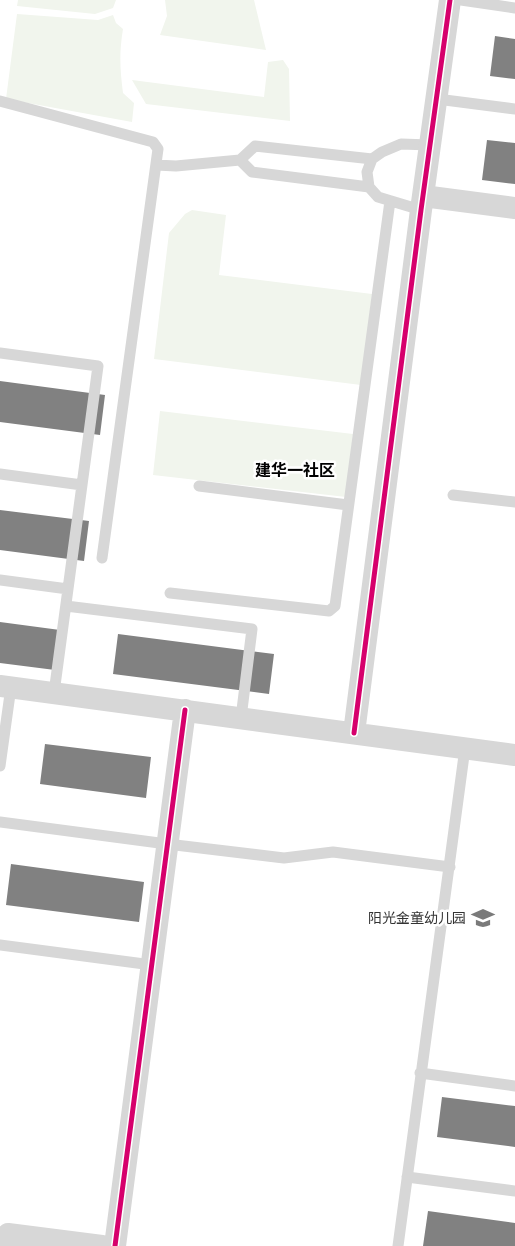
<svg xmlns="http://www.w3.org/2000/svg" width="515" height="1246" viewBox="0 0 515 1246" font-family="Barlow,'Noto Sans SC',sans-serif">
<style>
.green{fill:#f1f5ed}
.building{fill:#818181}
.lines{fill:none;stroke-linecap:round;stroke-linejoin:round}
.lane{stroke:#d7d7d7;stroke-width:11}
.street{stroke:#d7d7d7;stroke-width:22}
.cycleway-casing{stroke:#fff;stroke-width:8}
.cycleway{stroke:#d6006c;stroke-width:5}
.labels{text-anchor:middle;stroke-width:5;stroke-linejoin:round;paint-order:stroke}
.poi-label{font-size:14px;fill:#333;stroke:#fff;text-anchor:end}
.quarter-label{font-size:16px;font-weight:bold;fill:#000;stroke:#fff}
</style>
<rect width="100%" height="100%" fill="#fff"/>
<path class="green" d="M 18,0 L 116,0 L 113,8 L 95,14 L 17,6 Z
M 165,0 L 254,0 L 266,50 L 160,35 L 167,16 Z
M 17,14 L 98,20 L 113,15 L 116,23 L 123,29 C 119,53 120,69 123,93 L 134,103 L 132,122 L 6,99 Z
M 283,60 L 289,69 L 290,121 L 146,104 L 132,80 L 264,97 L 268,62 Z
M 192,210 L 226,215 L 219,275 L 372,294 L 361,385 L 154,359 L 169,233 L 185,214 Z
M 160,411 L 353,434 L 346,497 L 153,475 Z"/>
<path class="building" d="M 495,36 L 515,39 L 515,79 L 490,76 Z
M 487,140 L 515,143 L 515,184 L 482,180 Z
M 0,381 L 105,395 L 100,435 L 0,422 Z
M 0,510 L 89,521 L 84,561 L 0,550 Z
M 0,622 L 60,630 L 55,670 L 0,663 Z
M 118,634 L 274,654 L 269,694 L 113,674 Z
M 45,744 L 151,757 L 146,798 L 40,784 Z
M 11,864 L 144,882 L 139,922 L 6,905 Z
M 442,1097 L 515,1106 L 515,1147 L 437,1137 Z
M 428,1211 L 515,1223 L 515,1246 L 423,1246 Z"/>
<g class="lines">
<path class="lane" d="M 461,0 L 515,8
M 437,99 L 515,109
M 0,101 L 153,142 L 158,149 L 102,558
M 156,165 L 176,166 L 240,160
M 369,187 L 252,172 L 240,160 L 255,146 L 372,159
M 421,210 L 378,197 L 369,187 L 367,172 L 372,159 L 382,152 L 401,144 L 430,145
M 0,353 L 98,366 L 54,693
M 0,474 L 82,485
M 199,486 L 348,505
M 453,495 L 515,502
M 0,580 L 68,589
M 170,593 L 329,611 L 335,606 L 390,201
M 66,606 L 252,629 L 241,718
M 0,766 L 11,687
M 0,822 L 167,844 L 284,858 L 333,852 L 450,867
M 0,945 L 152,965
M 420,1073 L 515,1086
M 407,1177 L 515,1191
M 398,1246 L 465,748"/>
<path class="street" d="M 423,196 L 515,208
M 0,686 L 515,755
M 354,733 L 421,210 L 450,0
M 3,1246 L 8,1234 L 102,1246
M 115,1246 L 185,710"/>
<defs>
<path id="cycleway" d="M 354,733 L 421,210 L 450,0
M 115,1246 L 185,710"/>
</defs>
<use href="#cycleway" class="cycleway-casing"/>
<use href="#cycleway" class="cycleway"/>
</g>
<defs>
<symbol id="school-bare" viewBox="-9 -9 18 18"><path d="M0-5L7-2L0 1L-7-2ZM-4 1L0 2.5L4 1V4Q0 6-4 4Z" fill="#7a7a7a" stroke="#fff" stroke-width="2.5" paint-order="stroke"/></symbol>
</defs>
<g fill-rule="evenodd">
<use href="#school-bare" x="467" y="902" width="32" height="32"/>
</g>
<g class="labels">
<g class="poi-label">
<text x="466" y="923">阳光金童幼儿园</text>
</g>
<g class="quarter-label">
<text x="295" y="476">建华一社区</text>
</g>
</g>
</svg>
